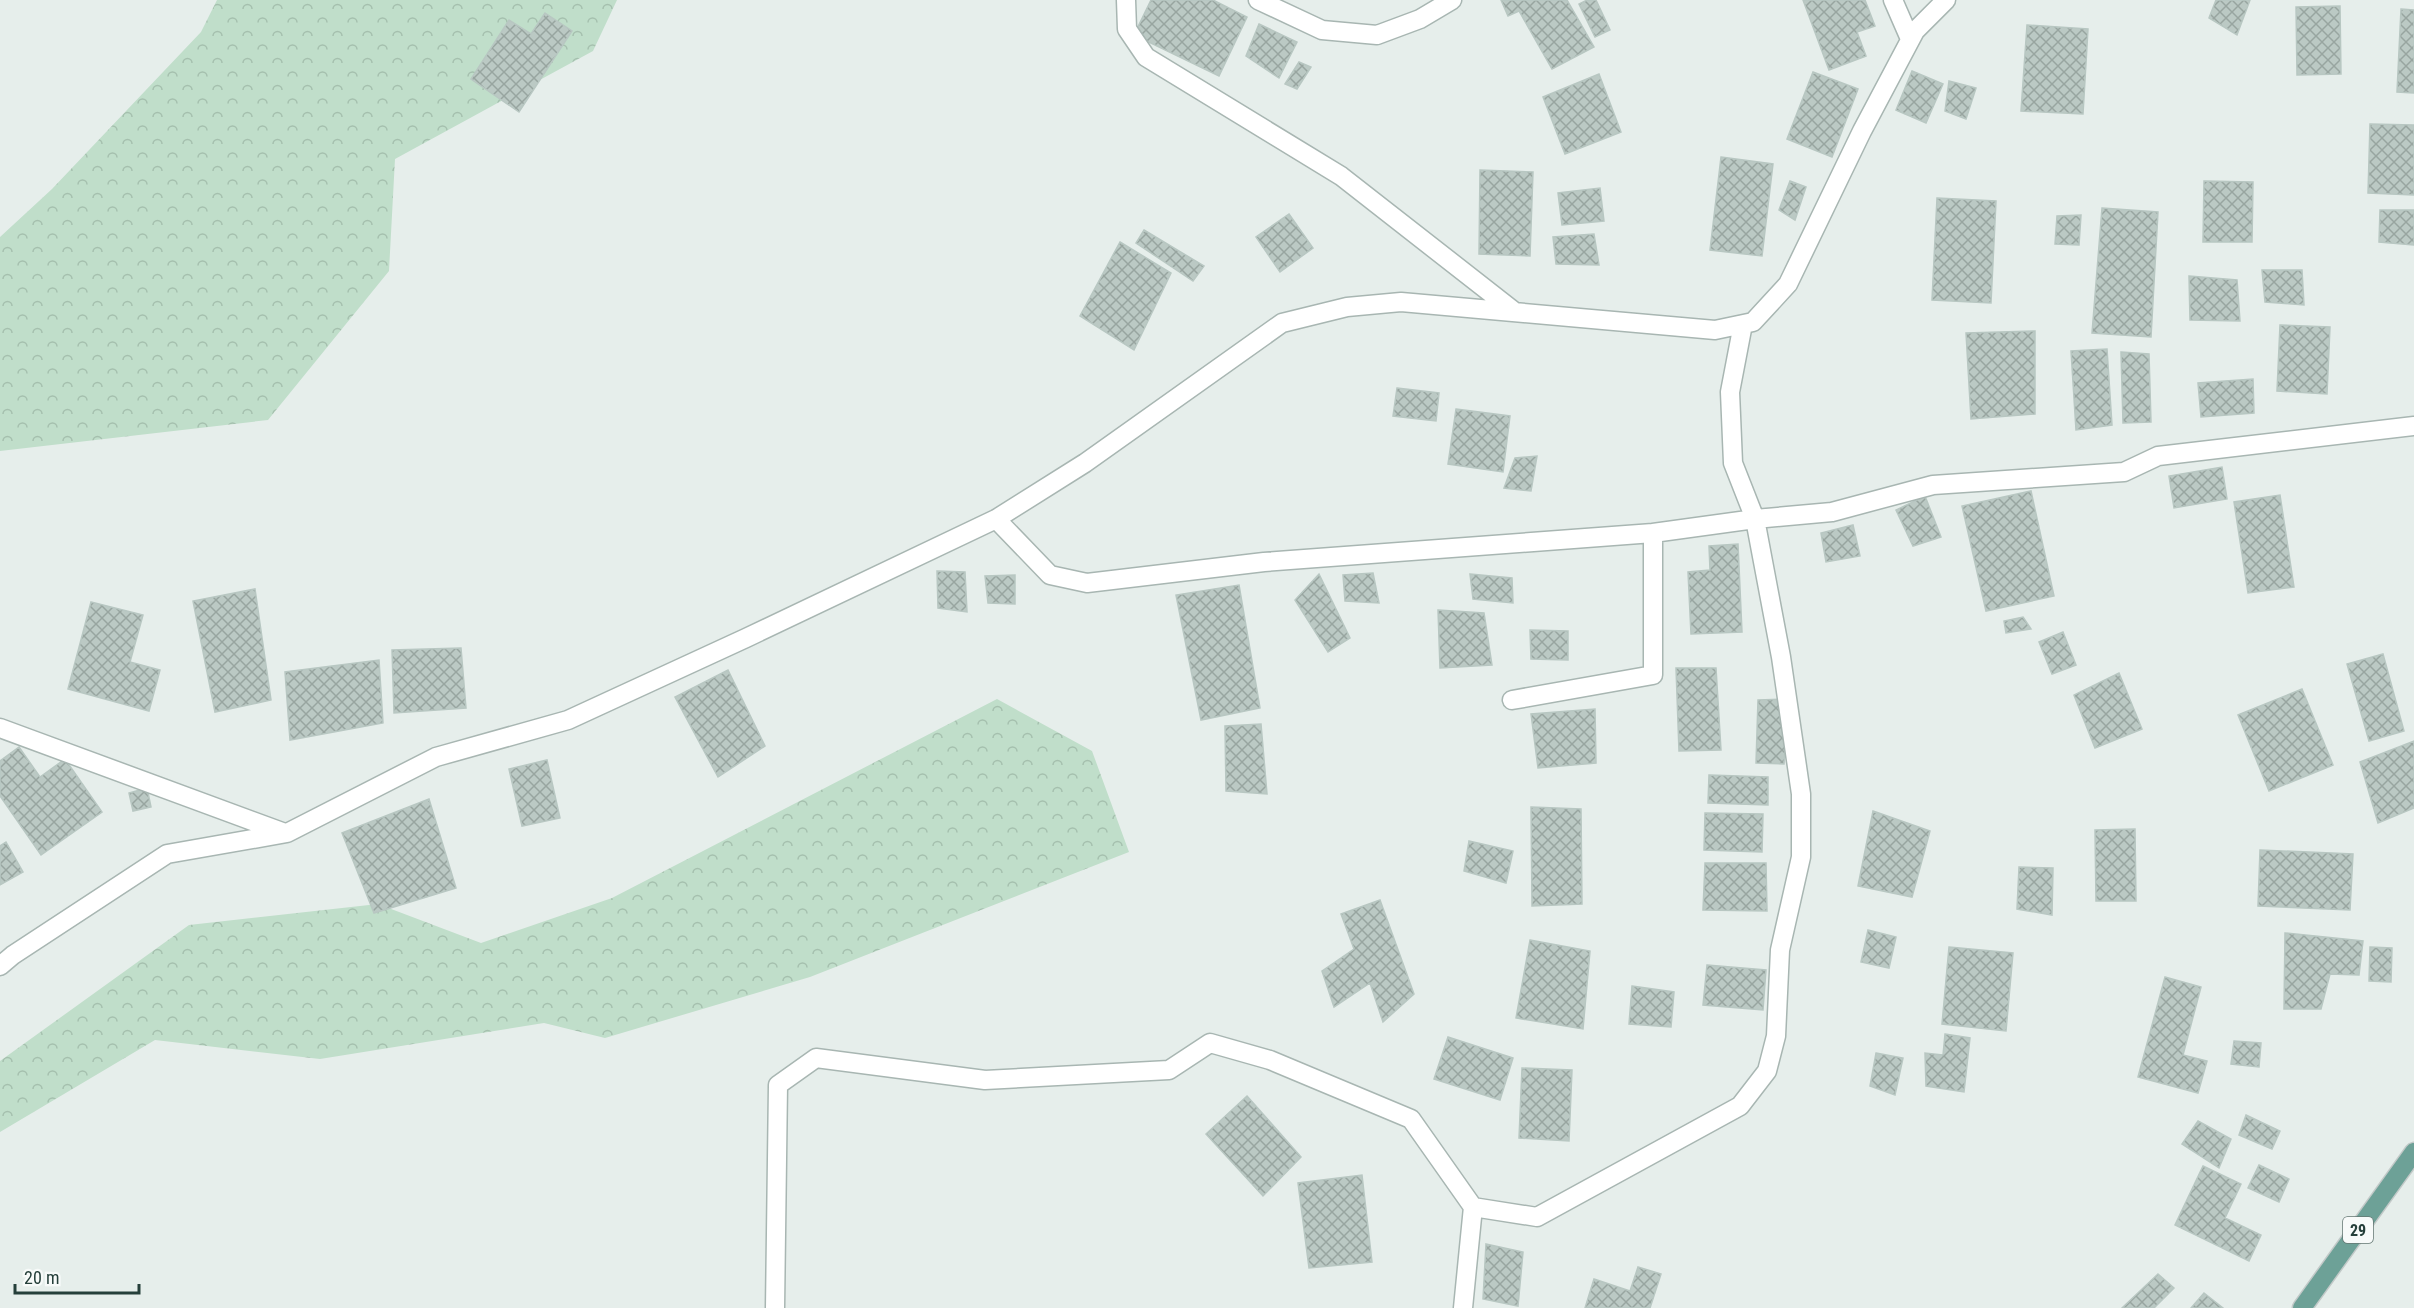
<svg xmlns="http://www.w3.org/2000/svg" width="2414" height="1308" viewBox="0 0 2414 1308" font-family="'Roboto Condensed',sans-serif">
<style>
.forest{fill:url(#forest-crowns)}
.building{fill:url(#building-cross-hatch);stroke:#b8c7c2;stroke-width:1.5}
.lines{fill:none;stroke-linecap:round;stroke-linejoin:round}
.minor-casing{stroke:#a8b6b2;stroke-width:21}
.major-casing{stroke:#c2c9c8;stroke-width:21}
.minor{stroke:#fff;stroke-width:18}
.major{stroke:#6da197;stroke-width:18}
.labels{text-anchor:middle;stroke-width:6;stroke-linejoin:round;paint-order:stroke}
.shield{fill:#f7faf9;stroke:#647773;stroke-width:1.5}
.shield-label{font-size:16px;font-weight:bold;fill:#253f3a}
</style>
<defs>
<pattern id="forest-crowns" width="20" height="18" patternUnits="userSpaceOnUse" patternTransform="scale(1.5)"><rect width="20" height="18" fill="#c0deca"/><path d="M2 6a3 3 0 1 1 6 0M12 15a3 3 0 1 1 6 0" fill="none" stroke="#a5c0ae"/></pattern>
<pattern id="building-cross-hatch" width="8" height="8" patternUnits="userSpaceOnUse" patternTransform="scale(1.5)"><rect width="8" height="8" fill="#bbc9c4"/><path d="M0 0l8 8M0 8l8-8" fill="none" stroke="#98a5a0"/></pattern>
</defs>
<rect width="100%" height="100%" fill="#e6eeeb"/>
<path class="forest" d="M 217,0 L 617,0 L 593,51 L 395,159 L 389,271 L 268,420 L 0,451 L 0,237 L 52,189 L 201,32 Z
M 997,699 L 1092,751 L 1129,852 L 810,977 L 605,1038 L 544,1023 L 320,1059 L 155,1040 L 0,1132 L 0,1061 L 189,925 L 378,904 L 481,943 L 612,898 Z"/>
<path class="building" d="M 1151,0 L 1213,0 L 1247,17 L 1219,76 L 1134,35 Z
M 1501,0 L 1567,0 L 1594,47 L 1552,69 L 1519,11 L 1508,16 Z
M 1587,0 L 1596,0 L 1610,30 L 1595,37 L 1579,4 Z
M 1803,0 L 1865,0 L 1875,26 L 1857,32 L 1866,56 L 1829,70 Z
M 2216,0 L 2250,0 L 2237,35 L 2209,18 Z
M 2340,6 L 2341,74 L 2297,75 L 2296,7 Z
M 2401,9 L 2414,10 L 2414,93 L 2397,92 Z
M 545,13 L 572,31 L 519,112 L 471,79 L 509,20 L 531,34 Z
M 1259,24 L 1297,42 L 1279,78 L 1246,56 Z
M 2027,25 L 2088,29 L 2083,114 L 2021,111 Z
M 1299,62 L 1311,67 L 1297,89 L 1285,84 Z
M 1912,71 L 1943,84 L 1926,123 L 1896,110 Z
M 1813,72 L 1858,89 L 1832,157 L 1787,139 Z
M 1599,74 L 1621,132 L 1565,154 L 1543,97 Z
M 1949,81 L 1976,88 L 1966,119 L 1945,111 Z
M 2370,124 L 2414,125 L 2414,195 L 2368,193 Z
M 1721,157 L 1773,164 L 1762,256 L 1710,250 Z
M 1480,170 L 1533,172 L 1530,256 L 1479,254 Z
M 1790,181 L 1806,187 L 1795,220 L 1779,210 Z
M 2204,181 L 2253,182 L 2252,242 L 2203,242 Z
M 1600,188 L 1604,221 L 1562,225 L 1558,193 Z
M 1937,198 L 1996,201 L 1991,303 L 1932,300 Z
M 2102,208 L 2158,212 L 2151,337 L 2092,333 Z
M 2380,210 L 2414,210 L 2414,245 L 2379,242 Z
M 1289,214 L 1313,248 L 1280,272 L 1256,237 Z
M 2081,215 L 2079,245 L 2055,244 L 2057,216 Z
M 1144,230 L 1204,266 L 1193,281 L 1136,243 Z
M 1594,234 L 1599,265 L 1556,264 L 1553,237 Z
M 1120,242 L 1171,273 L 1134,350 L 1080,316 Z
M 2262,270 L 2302,270 L 2304,305 L 2265,302 Z
M 2189,276 L 2237,280 L 2240,321 L 2190,320 Z
M 2280,325 L 2330,327 L 2327,394 L 2277,391 Z
M 2035,331 L 2035,414 L 1971,419 L 1966,333 Z
M 2107,349 L 2112,425 L 2076,430 L 2071,351 Z
M 2121,352 L 2149,354 L 2151,422 L 2123,423 Z
M 2253,379 L 2254,413 L 2201,417 L 2198,383 Z
M 1397,388 L 1439,393 L 1436,421 L 1393,416 Z
M 1456,409 L 1510,416 L 1503,472 L 1448,464 Z
M 1537,456 L 1531,491 L 1504,488 L 1515,458 Z
M 2222,467 L 2227,499 L 2174,508 L 2169,476 Z
M 2031,491 L 2054,596 L 1986,611 L 1962,506 Z
M 2280,495 L 2294,587 L 2248,593 L 2234,502 Z
M 1925,496 L 1941,537 L 1913,546 L 1896,510 Z
M 1853,525 L 1860,556 L 1826,562 L 1821,533 Z
M 1738,544 L 1742,632 L 1691,634 L 1688,572 L 1710,570 L 1709,546 Z
M 937,571 L 965,572 L 967,612 L 938,608 Z
M 1373,573 L 1379,603 L 1345,601 L 1343,575 Z
M 1319,574 L 1350,638 L 1328,652 L 1295,600 Z
M 1470,574 L 1512,578 L 1513,603 L 1473,599 Z
M 1015,575 L 1015,604 L 988,603 L 985,576 Z
M 1239,585 L 1260,708 L 1201,720 L 1176,595 Z
M 255,589 L 271,700 L 215,712 L 193,601 Z
M 91,602 L 143,615 L 130,662 L 160,670 L 149,711 L 68,689 Z
M 1438,610 L 1484,613 L 1492,665 L 1440,668 Z
M 2023,617 L 2031,629 L 2006,633 L 2004,621 Z
M 1530,630 L 1568,631 L 1568,660 L 1531,659 Z
M 2063,632 L 2076,665 L 2052,674 L 2039,642 Z
M 461,648 L 466,708 L 394,713 L 392,650 Z
M 2383,654 L 2404,731 L 2369,741 L 2347,664 Z
M 379,660 L 383,723 L 290,740 L 285,672 Z
M 1676,668 L 1716,668 L 1721,750 L 1679,751 Z
M 728,670 L 765,746 L 718,777 L 675,697 Z
M 2119,673 L 2142,729 L 2095,748 L 2074,695 Z
M 2302,689 L 2333,765 L 2269,791 L 2238,715 Z
M 1789,699 L 1784,764 L 1756,763 L 1758,700 Z
M 1595,709 L 1596,763 L 1538,768 L 1531,714 Z
M 1261,724 L 1267,794 L 1226,791 L 1225,726 Z
M 2414,741 L 2414,808 L 2378,823 L 2360,762 Z
M 19,747 L 40,777 L 65,759 L 102,812 L 41,855 L 0,796 L 0,761 Z
M 547,760 L 560,818 L 522,826 L 509,769 Z
M 1709,775 L 1768,777 L 1768,805 L 1708,803 Z
M 147,788 L 151,807 L 133,811 L 129,793 Z
M 429,799 L 456,888 L 374,913 L 342,833 Z
M 1531,807 L 1581,809 L 1582,904 L 1532,906 Z
M 1873,811 L 1930,831 L 1912,897 L 1858,886 Z
M 1705,813 L 1763,814 L 1762,852 L 1704,850 Z
M 2135,829 L 2136,901 L 2096,901 L 2095,830 Z
M 1469,841 L 1513,851 L 1506,883 L 1464,871 Z
M 6,842 L 23,872 L 0,885 L 0,846 Z
M 2260,850 L 2353,854 L 2350,910 L 2258,906 Z
M 1705,863 L 1766,863 L 1767,911 L 1703,910 Z
M 2019,867 L 2053,868 L 2052,915 L 2017,909 Z
M 1380,900 L 1414,994 L 1383,1022 L 1370,983 L 1334,1007 L 1322,971 L 1354,949 L 1341,914 Z
M 1868,930 L 1896,937 L 1889,968 L 1861,962 Z
M 2285,933 L 2363,941 L 2359,975 L 2330,974 L 2321,1009 L 2284,1009 Z
M 1530,940 L 1590,951 L 1583,1029 L 1516,1018 Z
M 1949,947 L 2013,953 L 2006,1031 L 1942,1024 Z
M 2370,947 L 2392,948 L 2391,982 L 2369,981 Z
M 1707,965 L 1766,970 L 1763,1010 L 1703,1005 Z
M 2165,977 L 2201,987 L 2183,1055 L 2207,1061 L 2198,1093 L 2138,1077 Z
M 1632,986 L 1674,992 L 1671,1027 L 1629,1024 Z
M 1945,1034 L 1970,1038 L 1964,1092 L 1926,1086 L 1925,1053 L 1943,1055 Z
M 1448,1037 L 1513,1058 L 1500,1100 L 1434,1079 Z
M 2234,1041 L 2261,1043 L 2259,1067 L 2231,1064 Z
M 1876,1053 L 1903,1058 L 1895,1095 L 1870,1086 Z
M 1522,1068 L 1572,1070 L 1569,1141 L 1519,1138 Z
M 1247,1096 L 1301,1157 L 1263,1196 L 1206,1134 Z
M 2246,1115 L 2280,1131 L 2272,1149 L 2239,1135 Z
M 2198,1121 L 2231,1139 L 2219,1168 L 2182,1144 Z
M 2259,1165 L 2289,1179 L 2279,1202 L 2248,1188 Z
M 2203,1166 L 2241,1184 L 2225,1218 L 2261,1235 L 2249,1261 L 2175,1225 Z
M 1362,1175 L 1372,1262 L 1309,1268 L 1298,1183 Z
M 1486,1244 L 1523,1252 L 1518,1306 L 1483,1299 Z
M 1638,1267 L 1661,1274 L 1650,1308 L 1585,1308 L 1594,1279 L 1630,1291 Z
M 2158,1274 L 2174,1288 L 2154,1308 L 2122,1308 Z
M 2204,1293 L 2223,1308 L 2191,1308 Z"/>
<g class="lines">
<defs>
<path id="minor" d="M 1126,0 L 1127,29 L 1146,57 L 1341,176 L 1515,312
M 1258,0 L 1322,30 L 1377,35 L 1420,19 L 1452,0
M 1893,0 L 1910,39
M 996,519 L 1050,575 L 1087,583 L 1264,562 L 1653,533
M 1512,700 L 1653,675 L 1653,533 L 1755,519 L 1832,512 L 1933,485 L 2124,472 L 2158,456 L 2414,426
M 0,728 L 285,833
M 0,966 L 13,955 L 167,854 L 287,833 L 436,757 L 568,720 L 746,638 L 996,519 L 1085,463 L 1282,323 L 1347,307 L 1401,302 L 1715,330 L 1753,322 L 1788,284 L 1862,131 L 1915,31 L 1946,0
M 1473,1207 L 1537,1217 L 1740,1106 L 1767,1071 L 1776,1036 L 1780,950 L 1801,857 L 1801,794 L 1781,657 L 1755,519 L 1733,463 L 1730,392 L 1743,324
M 775,1308 L 778,1085 L 816,1058 L 985,1080 L 1169,1070 L 1210,1043 L 1270,1060 L 1411,1119 L 1473,1207 L 1463,1308"/>
<path id="major" d="M 2302,1308 L 2414,1152"/>
</defs>
<use href="#minor" class="minor-casing"/>
<use href="#major" class="major-casing"/>
<use href="#minor" class="minor"/>
<use href="#major" class="major"/>
</g>
<g class="labels">
<rect class="shield" x="2343" y="1217" width="30" height="26" rx="4.5"/>
<g class="shield-label">
<text x="2358" y="1236">29</text>
</g>
</g>
<path d="M15 1284v9h124v-9" fill="none" stroke="#253f3a" stroke-width="3"/>
<text x="24" y="1284" font-size="18" fill="#253f3a" stroke="#f7faf9" stroke-width="4.5" paint-order="stroke">20 m</text>
</svg>
